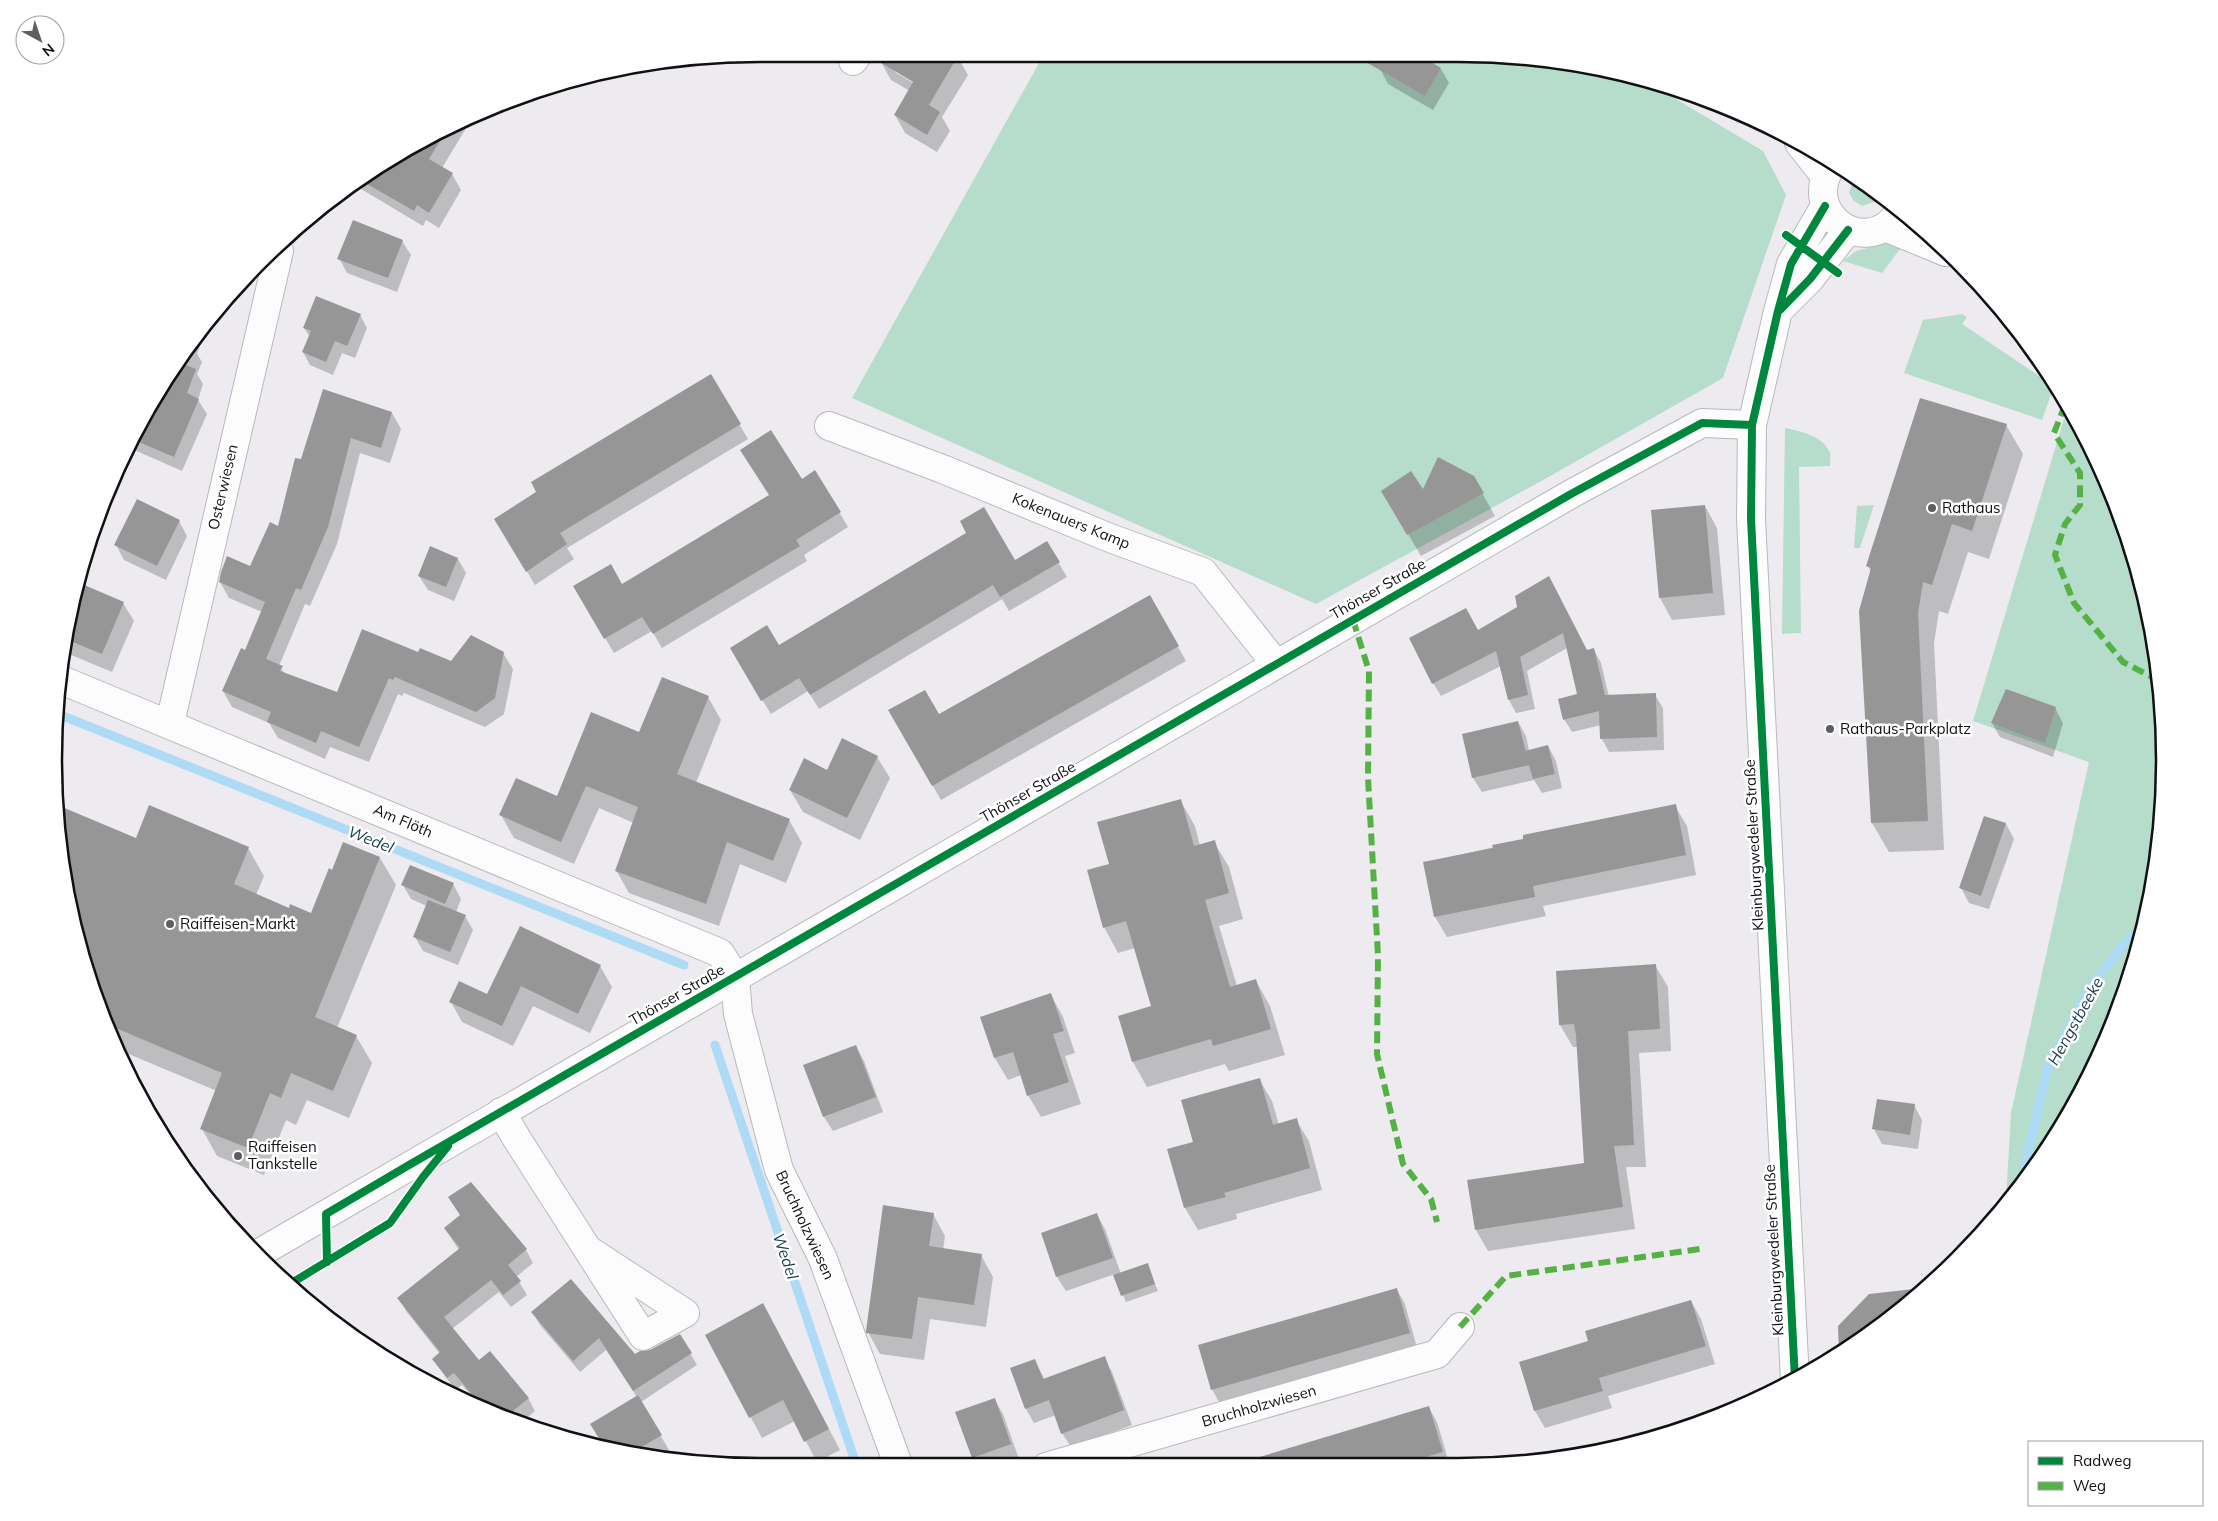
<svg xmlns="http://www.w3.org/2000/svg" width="2218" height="1521" viewBox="0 0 2218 1521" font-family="Mulish,sans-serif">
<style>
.green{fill:#b6dccb}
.shadow{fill:#0003;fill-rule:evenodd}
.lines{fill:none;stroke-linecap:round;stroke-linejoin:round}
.stream{stroke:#addaf5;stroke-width:9}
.building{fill:#979697}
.minor-casing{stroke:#b9b8bb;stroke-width:30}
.tertiary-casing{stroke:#b9b8bb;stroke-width:30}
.secondary-casing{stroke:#b9b8bb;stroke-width:30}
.minor{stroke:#fcfcfd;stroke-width:28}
.tertiary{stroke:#fcfcfd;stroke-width:28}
.secondary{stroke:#fcfcfd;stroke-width:28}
.quiet{stroke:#54b144;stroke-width:6;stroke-dasharray:12 6;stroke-linecap:butt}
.cycleway-casing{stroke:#fff;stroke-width:11}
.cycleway{stroke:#00873e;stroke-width:8}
.poi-dot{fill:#5e5d5f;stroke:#fff;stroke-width:2}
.labels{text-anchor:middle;stroke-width:5;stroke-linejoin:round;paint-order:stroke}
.street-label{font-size:15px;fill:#111012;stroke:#fff}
.poi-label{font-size:15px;fill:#111012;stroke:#fff;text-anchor:start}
.water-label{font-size:16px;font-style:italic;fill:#173d4f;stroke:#fff}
.rim{fill:none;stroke:#111012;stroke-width:2.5}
</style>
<rect width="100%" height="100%" fill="#edebef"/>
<path class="green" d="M 1044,54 L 1457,54 L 1595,67 L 1644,80 L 1763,151 L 1786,195 L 1723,378 L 1545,479 L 1316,604 L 852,398 Z
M 1853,181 L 1877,199 L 1876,201 L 1862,206 L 1854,201 L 1849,193 Z
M 1886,243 L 1903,245 L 1882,273 L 1843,261 L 1856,251 Z
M 1962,314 L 1967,317 L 1962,324 L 2054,386 L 2042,420 L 1904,373 L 1923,320 Z
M 2067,409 L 2111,490 L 2151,623 L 2164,761 L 2151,899 L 2110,1031 L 2045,1153 L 2006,1201 L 2011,1113 L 2089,762 L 1973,721 Z
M 1785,428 C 1800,431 1824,436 1830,453 C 1831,457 1830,462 1830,466 L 1799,467 L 1801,633 L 1782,634 Z
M 1874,505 L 1860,548 L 1854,548 L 1857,506 Z"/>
<path class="shadow" d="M 885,54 L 960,54 L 958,57 L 968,75 L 942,117 L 950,131 L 937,152 L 905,133 L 895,115 L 910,91 L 891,80 L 881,62 ZM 895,69 L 919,84 L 918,86 L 895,72 Z
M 1377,54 L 1415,54 L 1441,69 L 1449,83 L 1433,110 L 1388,84 L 1380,69 L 1376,57 Z
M 470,118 L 471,120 L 442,168 L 452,174 L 461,190 L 439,228 L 426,220 L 423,226 L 361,189 L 357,182 L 368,173 Z
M 402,241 L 411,255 L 397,292 L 347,273 L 339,258 Z
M 360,315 L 367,328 L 355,358 L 342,353 L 333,375 L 310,365 L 303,352 L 310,337 L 304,328 Z
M 210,319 L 197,354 L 202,362 L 197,374 L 203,384 L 198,400 L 207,414 L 182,471 L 132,449 L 131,447 L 173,368 Z
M 711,376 L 748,439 L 567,548 L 574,559 L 535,585 L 496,519 Z
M 392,413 L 401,429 L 390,463 L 360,453 L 337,544 L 310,606 L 305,604 L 279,666 L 286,675 L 338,694 L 419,653 L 451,663 L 503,653 L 513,669 L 504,714 L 485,727 L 404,693 L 402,696 L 398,694 L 369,762 L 330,747 L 325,759 L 278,738 L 269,723 L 232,707 L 223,691 L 246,652 L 262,612 L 229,598 L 220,582 L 251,567 L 279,527 L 302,461 Z
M 2006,425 L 2023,454 L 1989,559 L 1968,552 L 1948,614 L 1939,611 L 1934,643 L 1944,850 L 1889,852 L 1872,823 L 1871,572 L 1868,566 Z
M 815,472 L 848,527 L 804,555 L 807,561 L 662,648 L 652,631 L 614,653 L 574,587 L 622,585 L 770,496 Z
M 1473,477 L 1495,516 L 1421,556 L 1383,491 L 1424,492 Z
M 1705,506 L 1717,528 L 1725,615 L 1672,620 L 1660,598 Z
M 179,521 L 187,536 L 166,580 L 124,560 L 116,545 Z
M 1046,542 L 1067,577 L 1009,611 L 1002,599 L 819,709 L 808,691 L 771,714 L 731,649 L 779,647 L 1015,562 Z
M 458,559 L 466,573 L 454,601 L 428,590 L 419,576 Z
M 82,585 L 123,603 L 134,621 L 112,672 L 64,652 Z
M 1149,596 L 1186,661 L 941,800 L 890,711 L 939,716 Z
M 1517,596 L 1587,651 L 1594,650 L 1601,663 L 1609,697 L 1655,695 L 1663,708 L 1664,750 L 1609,752 L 1602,739 L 1601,725 L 1572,732 L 1564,719 L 1578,695 L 1567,648 L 1527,671 L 1535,709 L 1516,713 L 1509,700 L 1501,666 L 1441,696 L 1433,683 L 1478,631 L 1518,608 Z
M 708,697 L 721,720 L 696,783 L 789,820 L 802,843 L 786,883 L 740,864 L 719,926 L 629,893 L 616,870 L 634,823 L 599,808 L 574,864 L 514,838 L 501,815 L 557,797 L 640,734 Z
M 2000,703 L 2055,708 L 2063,723 L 2053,757 L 2000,737 L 1992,723 Z
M 1518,722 L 1526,736 L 1529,751 L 1548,746 L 1556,761 L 1562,788 L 1542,793 L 1534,780 L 1482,792 L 1473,778 L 1463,735 Z
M 877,757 L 890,778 L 860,840 L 803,812 L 790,790 L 827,771 Z
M 1180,800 L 1195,826 L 1200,846 L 1214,842 L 1229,867 L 1243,919 L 1219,926 L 1237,986 L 1256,981 L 1270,1006 L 1285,1055 L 1229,1071 L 1225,1064 L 1147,1087 L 1133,1062 L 1120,1017 L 1152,1007 L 1135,948 L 1118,953 L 1104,927 L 1110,865 Z
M 1675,806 L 1687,826 L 1696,875 L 1543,906 L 1546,916 L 1447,937 L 1435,917 L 1424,863 Z
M 1985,818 L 2006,824 L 2014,839 L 1989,909 L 1969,903 L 1961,888 Z
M 136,839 L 248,848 L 264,876 L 256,895 L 289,909 L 312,914 L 333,871 L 380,858 L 396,885 L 337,1028 L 356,1036 L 372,1063 L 349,1118 L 307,1100 L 296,1125 L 286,1120 L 264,1175 L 217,1156 L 202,1129 L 217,1091 L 119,1050 L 67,898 Z
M 453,884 L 461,899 L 456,912 L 465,916 L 473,930 L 458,965 L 423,951 L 415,937 L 427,906 L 411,899 L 403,885 Z
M 521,928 L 600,966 L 612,987 L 590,1033 L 533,1006 L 513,1046 L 462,1022 L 451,1002 L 488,996 Z
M 1655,965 L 1668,987 L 1671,1051 L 1639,1053 L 1646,1167 L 1626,1167 L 1635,1229 L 1488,1251 L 1476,1230 L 1585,1164 L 1578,1047 L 1573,1047 L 1560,1025 L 1557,972 Z
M 1051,995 L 1063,1017 L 1075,1053 L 1065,1056 L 1081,1104 L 1041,1117 L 1028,1095 L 1021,1075 L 1008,1080 L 995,1058 L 982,1018 Z
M 856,1047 L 864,1061 L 883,1112 L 833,1131 L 824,1117 L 805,1066 Z
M 1259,1079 L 1272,1101 L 1279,1125 L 1296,1120 L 1309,1141 L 1322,1190 L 1236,1214 L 1237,1219 L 1198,1230 L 1185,1208 L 1169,1150 L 1194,1143 Z
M 1914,1105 L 1922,1120 L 1918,1149 L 1882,1144 L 1874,1129 Z
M 933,1214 L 945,1236 L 943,1250 L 981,1255 L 993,1277 L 986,1327 L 930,1319 L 924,1360 L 880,1354 L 868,1332 Z
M 1097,1215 L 1105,1229 L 1121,1274 L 1147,1264 L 1158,1291 L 1126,1302 L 1115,1274 L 1066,1291 L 1057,1277 L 1042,1234 Z
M 445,1229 L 526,1250 L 533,1263 L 516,1277 L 527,1295 L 511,1307 L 499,1292 L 452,1329 L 478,1362 L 528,1398 L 535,1411 L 521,1423 L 483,1409 L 462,1385 L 455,1390 L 433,1359 L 440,1354 L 406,1311 L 399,1298 L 459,1250 Z
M 570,1280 L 635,1355 L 690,1353 L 697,1365 L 641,1402 L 669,1450 L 658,1457 L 622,1454 L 607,1449 L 592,1424 L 637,1397 L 606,1350 L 580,1372 L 540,1325 L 533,1313 Z
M 1397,1290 L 1405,1304 L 1417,1348 L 1220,1404 L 1212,1389 Z
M 1921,1290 L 1850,1348 L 1841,1354 L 1840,1326 L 1869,1295 Z
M 1691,1301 L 1701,1319 L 1715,1364 L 1608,1396 L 1612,1408 L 1545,1428 L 1535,1411 L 1521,1363 L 1590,1342 Z
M 775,1326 L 840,1450 L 817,1462 L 795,1421 L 762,1438 L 706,1335 Z
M 1104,1358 L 1112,1372 L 1132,1425 L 1071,1447 L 1062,1433 L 1056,1415 L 1034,1423 L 1026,1409 L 1035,1361 L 1045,1380 Z
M 994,1399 L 1003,1414 L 1019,1459 L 995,1467 L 978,1467 L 973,1458 L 957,1413 Z
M 1429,1408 L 1437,1422 L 1450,1466 L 1256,1467 L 1254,1460 Z"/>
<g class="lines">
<path class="stream" d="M 58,714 L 684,965
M 715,1045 L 857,1467
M 2021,1183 L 2048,1066 L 2090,987 L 2131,936 L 2140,933"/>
</g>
<path class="building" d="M 873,54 L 959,54 L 929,105 L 940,112 L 927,135 L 894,115 L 913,82 L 873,58 Z
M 1352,54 L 1417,54 L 1441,68 L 1425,96 Z
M 446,131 L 429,159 L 453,173 L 429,213 L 417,205 L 414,211 L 360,180 L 368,173 Z
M 353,220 L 403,240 L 388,278 L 337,259 Z
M 316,296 L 361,314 L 347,346 L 335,341 L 326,362 L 302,352 L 311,331 L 303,328 Z
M 176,364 L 183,364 L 196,369 L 187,393 L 199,399 L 174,457 L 134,440 Z
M 711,374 L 741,424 L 560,533 L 567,544 L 526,572 L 494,519 L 536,492 L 531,482 Z
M 323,389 L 392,412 L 381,448 L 351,438 L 328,527 L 301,590 L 296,588 L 266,659 L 283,666 L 280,671 L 337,692 L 362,629 L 418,652 L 420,648 L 451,661 L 471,635 L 504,652 L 495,698 L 476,712 L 395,677 L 393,680 L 389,678 L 359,747 L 321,731 L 316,743 L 267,722 L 271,712 L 222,691 L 241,648 L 245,650 L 265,602 L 219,582 L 221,572 L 227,556 L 250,566 L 270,522 L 278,526 L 295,458 L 301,459 Z
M 1920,398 L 2007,424 L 1972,531 L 1952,524 L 1932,585 L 1923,582 L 1918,613 L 1928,821 L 1871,823 L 1859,611 L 1871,568 L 1866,566 Z
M 771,430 L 802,479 L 815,470 L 841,512 L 796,540 L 800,546 L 653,634 L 642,617 L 604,639 L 573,586 L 611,564 L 622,584 L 769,495 L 740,450 Z
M 1438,457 L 1474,476 L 1484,493 L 1407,535 L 1381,491 L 1411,471 L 1423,489 Z
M 137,499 L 180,520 L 157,566 L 114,545 Z
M 1705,505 L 1713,593 L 1659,598 L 1651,510 Z
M 984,507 L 1015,560 L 1047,541 L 1060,562 L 1000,597 L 993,585 L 810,695 L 799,678 L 761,701 L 730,648 L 767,625 L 779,645 L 966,533 L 960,521 Z
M 430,546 L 458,558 L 446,587 L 418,576 Z
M 1549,576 L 1587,650 L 1594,648 L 1605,695 L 1656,693 L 1657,737 L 1600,739 L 1599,711 L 1563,720 L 1558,699 L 1577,694 L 1563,633 L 1520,657 L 1528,695 L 1508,700 L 1496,651 L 1432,684 L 1409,638 L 1466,608 L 1478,630 L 1517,607 L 1515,596 Z
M 82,584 L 124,602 L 102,654 L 68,640 Z
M 1150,595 L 1179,646 L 932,786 L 888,710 L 925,690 L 939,714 Z
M 662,677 L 709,696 L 677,774 L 790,819 L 773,861 L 727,842 L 706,904 L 615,871 L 638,807 L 586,786 L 561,842 L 499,815 L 516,778 L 557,796 L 591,712 L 639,732 Z
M 2006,689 L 2056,707 L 2045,743 L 1991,723 Z
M 1518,721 L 1529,765 L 1472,778 L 1462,734 Z
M 842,738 L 878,756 L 847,818 L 789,790 L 804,758 L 827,770 Z
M 1548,745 L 1555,774 L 1533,779 L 1525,751 Z
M 1181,799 L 1194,846 L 1215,840 L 1229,893 L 1205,900 L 1230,987 L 1256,979 L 1271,1029 L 1213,1046 L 1211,1039 L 1132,1062 L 1118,1016 L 1151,1006 L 1126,921 L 1103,928 L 1087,870 L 1109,864 L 1097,822 Z
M 55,804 L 136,838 L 149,805 L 249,847 L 234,884 L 289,908 L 290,904 L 311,913 L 329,868 L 332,870 L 343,842 L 380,857 L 315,1017 L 357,1035 L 333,1091 L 291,1073 L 281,1098 L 270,1093 L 248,1148 L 200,1129 L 222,1073 L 111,1026 L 67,898 Z
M 1676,804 L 1686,855 L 1533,886 L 1535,897 L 1434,917 L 1423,862 L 1493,848 L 1492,845 L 1523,839 L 1523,835 Z
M 1984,816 L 2006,823 L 1981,896 L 1959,888 Z
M 410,865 L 454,883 L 445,904 L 401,885 Z
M 428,900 L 466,915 L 450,952 L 413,937 Z
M 520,926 L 601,965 L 578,1014 L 521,986 L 502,1026 L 449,1002 L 459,981 L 487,994 Z
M 1656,964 L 1660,1029 L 1628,1031 L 1634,1145 L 1614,1146 L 1623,1207 L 1475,1230 L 1467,1180 L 1584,1163 L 1576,1035 L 1574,1024 L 1559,1025 L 1556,971 Z
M 1051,993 L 1064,1031 L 1053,1034 L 1069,1082 L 1027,1096 L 1013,1052 L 994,1058 L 980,1017 Z
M 856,1045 L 876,1097 L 823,1117 L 803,1065 Z
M 1260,1078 L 1273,1125 L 1297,1118 L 1310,1168 L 1224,1193 L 1226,1197 L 1184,1208 L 1167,1149 L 1193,1142 L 1181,1100 Z
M 1877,1099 L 1915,1104 L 1910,1135 L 1872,1129 Z
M 471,1182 L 527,1249 L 508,1265 L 521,1281 L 503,1295 L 491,1280 L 444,1317 L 479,1360 L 490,1351 L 529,1398 L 504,1418 L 486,1411 L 454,1373 L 447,1378 L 432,1359 L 440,1352 L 397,1298 L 460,1248 L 444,1228 L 460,1215 L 448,1197 Z
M 883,1205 L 934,1213 L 929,1246 L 982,1254 L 974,1305 L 918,1297 L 912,1339 L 866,1333 L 866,1331 Z
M 1097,1213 L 1113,1258 L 1056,1277 L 1041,1233 Z
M 1148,1263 L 1155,1284 L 1121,1296 L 1113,1275 Z
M 571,1279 L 635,1354 L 640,1351 L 650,1350 L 680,1334 L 692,1353 L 633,1391 L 599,1338 L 573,1361 L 531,1312 Z
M 1397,1288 L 1410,1333 L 1211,1390 L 1198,1345 Z
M 1923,1288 L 1850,1348 L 1839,1354 L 1838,1326 L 1869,1294 Z
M 1691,1300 L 1706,1346 L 1599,1378 L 1603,1391 L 1534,1411 L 1519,1362 L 1588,1341 L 1585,1331 Z
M 763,1303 L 829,1429 L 804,1442 L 783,1400 L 749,1418 L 705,1335 Z
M 1105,1356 L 1124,1410 L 1061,1434 L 1049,1400 L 1025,1409 L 1010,1368 L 1035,1359 L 1043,1379 Z
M 638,1395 L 662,1435 L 630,1454 L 605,1448 L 590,1424 Z
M 995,1398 L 1011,1444 L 972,1458 L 955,1412 Z
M 1429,1406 L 1443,1452 L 1390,1467 L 1244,1467 L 1243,1462 Z"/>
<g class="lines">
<defs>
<path id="minor" d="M 853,61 L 858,54
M 829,426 L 945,470 L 1110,538 L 1203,572 L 1276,664
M 59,679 L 720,953 L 735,977 L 738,1014 L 779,1170 L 823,1259 L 899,1467
M 170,723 L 279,251
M 501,1112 L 517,1139 L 643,1336 L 685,1313 L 590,1251
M 1046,1467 L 1437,1354 L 1460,1327"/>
<path id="tertiary" d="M 1779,310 L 1810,279 L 1848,230
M 256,1255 L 1571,494 L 1702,423 L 1752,425
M 1795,1380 L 1751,519 L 1752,425 L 1778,311 L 1791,264 L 1825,206"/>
<path id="secondary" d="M 1799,143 L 1825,176
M 1832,165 C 1799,213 1865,259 1897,215
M 1885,227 L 1946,252"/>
</defs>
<use href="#minor" class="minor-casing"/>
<use href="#tertiary" class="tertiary-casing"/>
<use href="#secondary" class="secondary-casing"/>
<use href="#minor" class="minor"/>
<use href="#tertiary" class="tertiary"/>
<use href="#secondary" class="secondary"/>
<path class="quiet" d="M 2065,405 L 2054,433 L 2080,473 L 2080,505 L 2065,524 L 2055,555 L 2074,603 L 2123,662 L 2156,679
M 1353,620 L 1369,671 L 1368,778 L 1378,956 L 1377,1054 L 1403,1164 L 1431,1199 L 1437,1222
M 1460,1327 L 1506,1276 L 1700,1249"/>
<defs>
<path id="cycleway" d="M 1786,235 L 1838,273
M 1780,310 L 1810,279 L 1848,230
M 327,1262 L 326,1214 L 409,1165 L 1571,494 L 1702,423 L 1752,425
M 290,1284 L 390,1223 L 423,1177 L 448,1146
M 1795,1380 L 1751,519 L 1752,425 L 1778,311 L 1791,264 L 1825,206"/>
</defs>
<use href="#cycleway" class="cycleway-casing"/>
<use href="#cycleway" class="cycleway"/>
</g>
<g class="poi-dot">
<circle cx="1932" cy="508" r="5"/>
<circle cx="1830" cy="729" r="5"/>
<circle cx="170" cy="924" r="5"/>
<circle cx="238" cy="1156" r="5"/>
</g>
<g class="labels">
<g class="street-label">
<text transform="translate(223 487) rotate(-77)" y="5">Osterwiesen</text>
<text transform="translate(1071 521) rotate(22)" y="5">Kokenauers Kamp</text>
<text transform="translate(1378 589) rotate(-30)" y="5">Thönser Straße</text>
<text transform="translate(1028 792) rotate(-30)" y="5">Thönser Straße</text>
<text transform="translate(403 821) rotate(23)" y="5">Am Flöth</text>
<text transform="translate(1754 845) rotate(-93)" y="5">Kleinburgwedeler Straße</text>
<text transform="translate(677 995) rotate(-30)" y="5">Thönser Straße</text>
<text transform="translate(805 1225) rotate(65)" y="5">Bruchholzwiesen</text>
<text transform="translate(1774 1250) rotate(-93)" y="5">Kleinburgwedeler Straße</text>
<text transform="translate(1259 1406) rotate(-16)" y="5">Bruchholzwiesen</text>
</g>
<g class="poi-label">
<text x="1942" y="513">Rathaus</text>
<text x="1840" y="734">Rathaus-Parkplatz</text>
<text x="180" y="929">Raiffeisen-Markt</text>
<text x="248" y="1152">Raiffeisen<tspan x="248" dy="17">Tankstelle</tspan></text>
</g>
<g class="water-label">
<text transform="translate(371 839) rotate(22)" y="6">Wedel</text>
<text transform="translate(2075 1021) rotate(-61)" y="6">Hengstbeeke</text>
<text transform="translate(786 1256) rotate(71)" y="6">Wedel</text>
</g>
</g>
<path d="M0 0H2218V1521H0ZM760 62H1458A698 698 0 0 1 2156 760V760A698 698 0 0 1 1458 1458H760A698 698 0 0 1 62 760V760A698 698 0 0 1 760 62Z" fill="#fff" fill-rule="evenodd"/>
<path class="rim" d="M760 62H1458A698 698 0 0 1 2156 760V760A698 698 0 0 1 1458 1458H760A698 698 0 0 1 62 760V760A698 698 0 0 1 760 62Z"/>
<rect x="2028" y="1441" width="175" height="65" fill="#ffffff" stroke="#a09fa0"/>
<rect x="2038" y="1457" width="25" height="8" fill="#00873e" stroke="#a09fa0"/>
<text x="2073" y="1466" font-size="15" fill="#111012">Radweg</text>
<rect x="2038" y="1482" width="25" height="8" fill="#54b144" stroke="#a09fa0"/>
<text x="2073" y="1491" font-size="15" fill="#111012">Weg</text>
<g transform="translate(40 40) rotate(140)"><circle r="24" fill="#ffffff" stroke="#a09fa0"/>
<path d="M0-4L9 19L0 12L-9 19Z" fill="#5e5d5f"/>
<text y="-8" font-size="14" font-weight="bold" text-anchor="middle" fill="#111012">N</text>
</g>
</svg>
